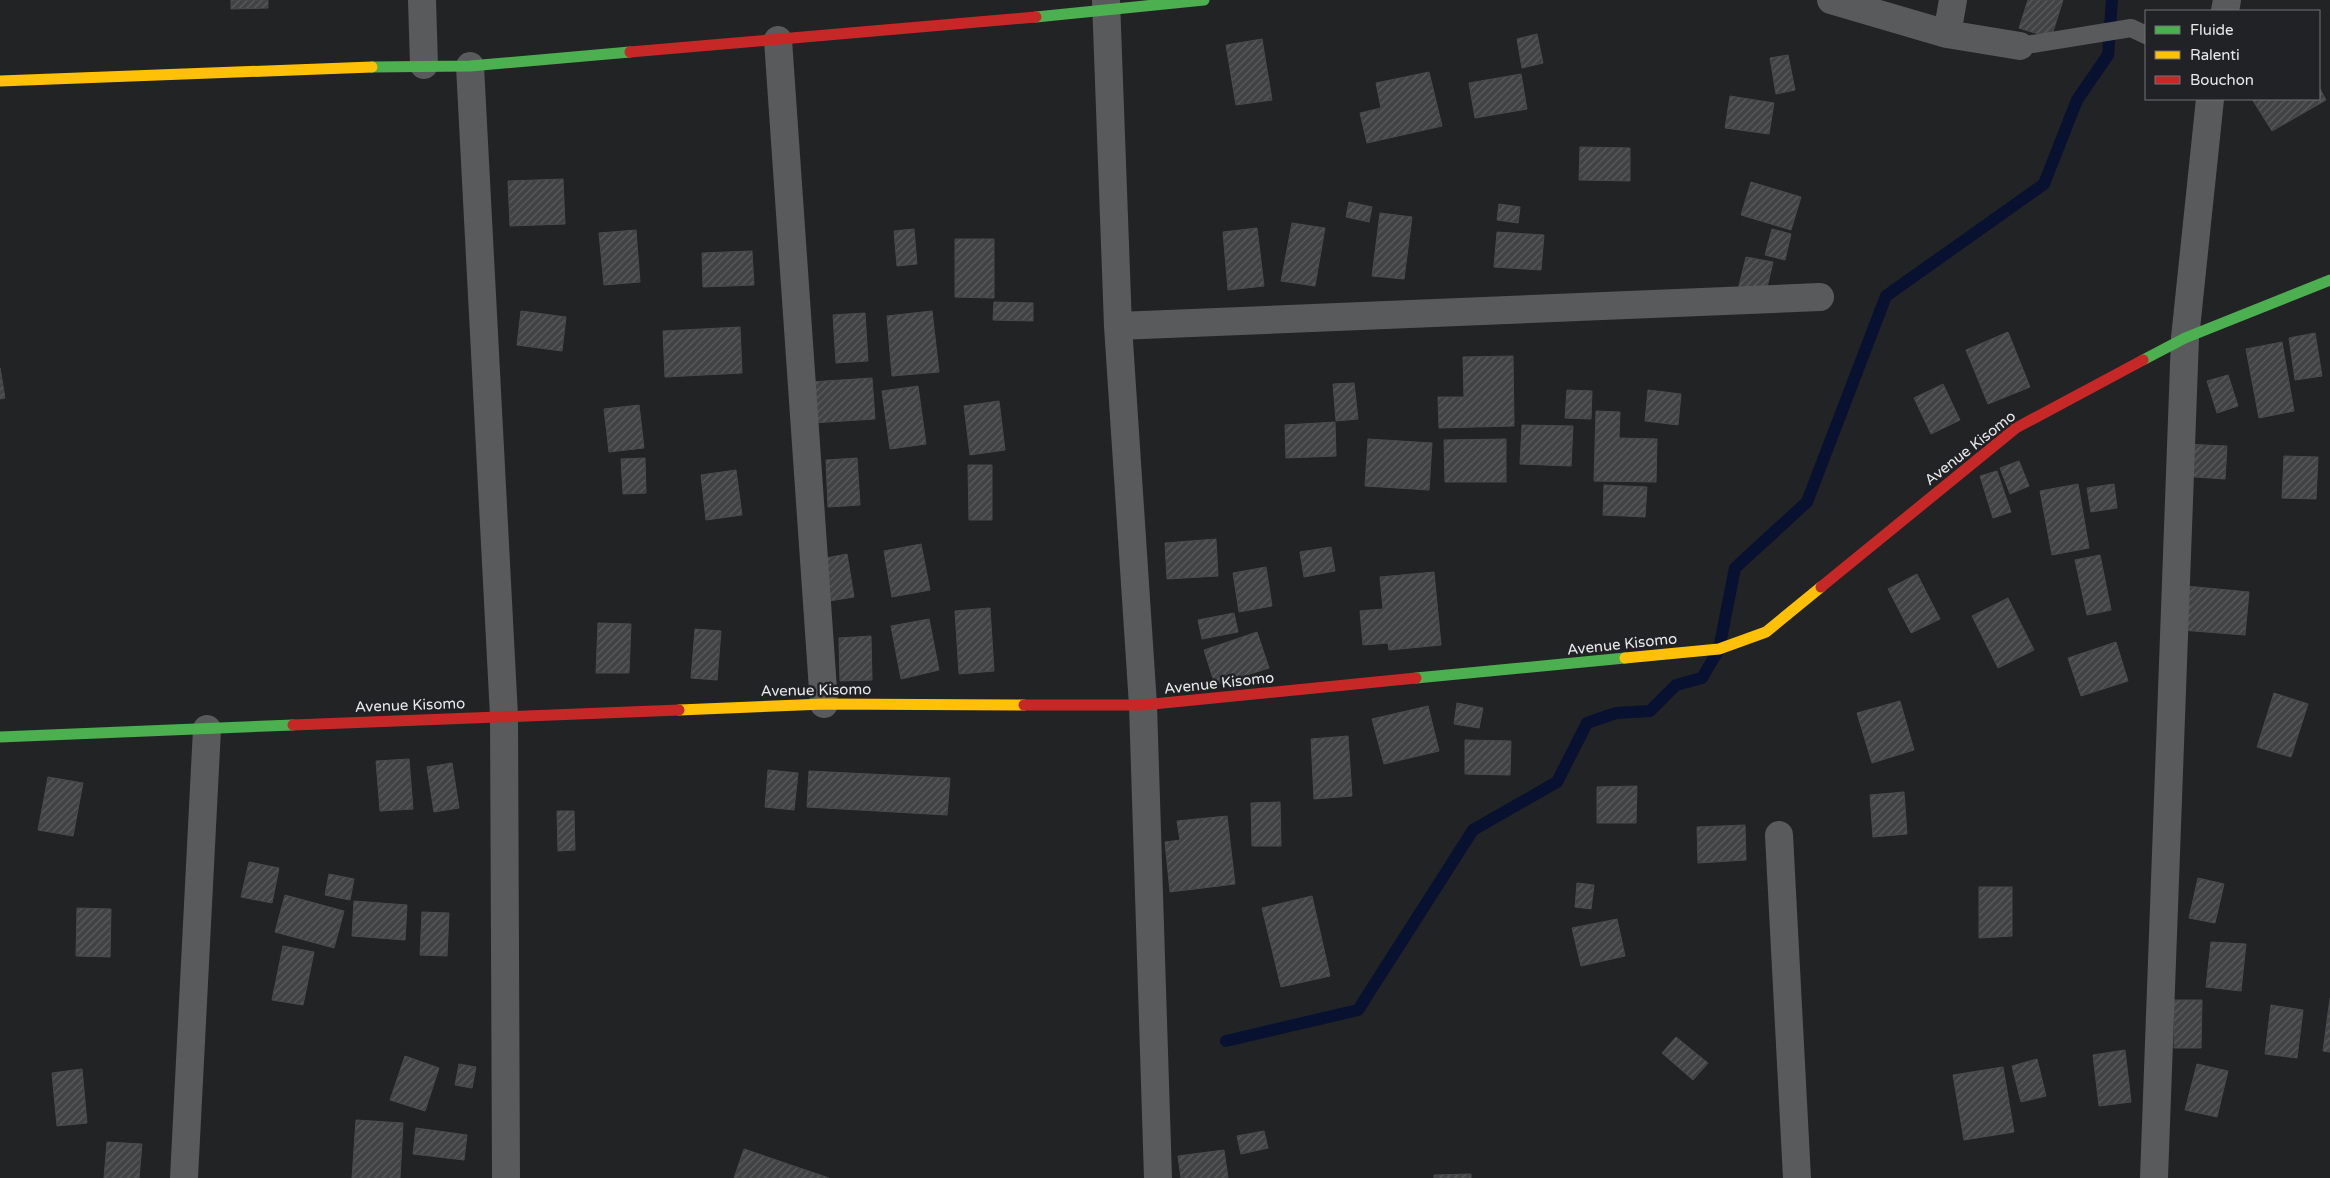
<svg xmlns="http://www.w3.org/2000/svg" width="2330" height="1178" viewBox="0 0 2330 1178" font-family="'Varela Round',sans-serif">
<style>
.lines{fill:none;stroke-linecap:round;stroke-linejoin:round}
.stream{stroke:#081230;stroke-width:12}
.building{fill:url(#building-hatch);stroke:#494a4b}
.lane{stroke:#595a5b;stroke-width:18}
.street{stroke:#595a5b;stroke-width:28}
.fast{stroke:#4caf50;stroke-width:11}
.slow{stroke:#ffc107;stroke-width:11}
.jam{stroke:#c62828;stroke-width:11}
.labels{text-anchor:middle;stroke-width:5;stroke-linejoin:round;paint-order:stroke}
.street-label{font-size:15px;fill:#e9e9eb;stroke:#212225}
</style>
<defs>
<pattern id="building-hatch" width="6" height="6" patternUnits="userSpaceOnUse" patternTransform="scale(1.25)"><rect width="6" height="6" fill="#414243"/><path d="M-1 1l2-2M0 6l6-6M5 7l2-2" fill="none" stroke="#5c5d5e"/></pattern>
</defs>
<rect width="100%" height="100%" fill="#222324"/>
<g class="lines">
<path class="stream" d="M 1226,1041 L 1358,1010 L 1473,830 L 1557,782 L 1587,723 L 1616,713 L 1650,711 L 1676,685 L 1702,678 L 1719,649 L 1735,568 L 1807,502 L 1886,296 L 2044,184 L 2077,100 L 2108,55 L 2112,0"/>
</g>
<path class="building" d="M 231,0 L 268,0 L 268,8 L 231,9 Z
M 2028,0 L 2063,0 L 2051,38 L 2019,28 Z
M 1537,34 L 1543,63 L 1522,68 L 1517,39 Z
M 1262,39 L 1272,100 L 1236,105 L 1226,45 Z
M 1788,55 L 1795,90 L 1776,94 L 1770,58 Z
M 1429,72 L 1442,126 L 1367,143 L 1360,113 L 1381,108 L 1376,83 Z
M 1521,74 L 1527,109 L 1475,118 L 1469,83 Z
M 2319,87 L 2326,100 L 2272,131 L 2252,99 L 2319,99 Z
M 1730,96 L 1774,103 L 1769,134 L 1725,128 Z
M 1580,147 L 1630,148 L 1630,181 L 1579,180 Z
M 563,179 L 565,224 L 510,226 L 508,181 Z
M 1751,182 L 1801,197 L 1791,230 L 1741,215 Z
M 1349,202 L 1372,207 L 1369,222 L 1346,217 Z
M 1499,204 L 1520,207 L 1518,223 L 1497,220 Z
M 1380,213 L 1412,217 L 1404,279 L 1372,276 Z
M 1292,223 L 1325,228 L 1315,286 L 1281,281 Z
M 1257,228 L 1264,286 L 1228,290 L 1223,232 Z
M 914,229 L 917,264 L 897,266 L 894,231 Z
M 1772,229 L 1791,234 L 1785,260 L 1765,255 Z
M 636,230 L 640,282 L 604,285 L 599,233 Z
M 1497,232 L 1544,235 L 1541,270 L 1494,267 Z
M 955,239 L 994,239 L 994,298 L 955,297 Z
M 752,251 L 754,285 L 703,287 L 702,253 Z
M 1746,257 L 1773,262 L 1765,296 L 1738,290 Z
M 994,302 L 1033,303 L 1033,321 L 993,320 Z
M 521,311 L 566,317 L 562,351 L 517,345 Z
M 932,311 L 939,372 L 892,376 L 887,316 Z
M 865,313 L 868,361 L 836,363 L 833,315 Z
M 740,327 L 742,373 L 665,377 L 663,331 Z
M 2008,332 L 2030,387 L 1988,404 L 1966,350 Z
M 2315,333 L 2322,376 L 2295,380 L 2289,338 Z
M 2282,342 L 2294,411 L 2259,418 L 2246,349 Z
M 1513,356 L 1514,426 L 1439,428 L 1438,397 L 1464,397 L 1463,357 Z
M 0,368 L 5,398 L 0,399 Z
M 2228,375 L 2238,406 L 2217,413 L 2207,381 Z
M 872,378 L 875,419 L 812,423 L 810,382 Z
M 1354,383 L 1358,419 L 1336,421 L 1333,384 Z
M 1943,384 L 1960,420 L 1931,434 L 1914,398 Z
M 918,386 L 926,444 L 890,449 L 882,391 Z
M 1567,390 L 1592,391 L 1591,419 L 1565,418 Z
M 1648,390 L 1681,394 L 1678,425 L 1645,421 Z
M 999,401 L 1005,450 L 970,455 L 964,406 Z
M 639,405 L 644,448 L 609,452 L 604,409 Z
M 1596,411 L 1620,412 L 1619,438 L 1657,439 L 1656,482 L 1594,481 Z
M 1335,422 L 1336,456 L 1286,458 L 1285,425 Z
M 1522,425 L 1573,426 L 1571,466 L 1520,464 Z
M 1368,439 L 1432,443 L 1429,490 L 1365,486 Z
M 1506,439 L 1506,482 L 1445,482 L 1444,440 Z
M 2183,444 L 2227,446 L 2225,479 L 2181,476 Z
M 2284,456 L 2318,457 L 2316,499 L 2282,498 Z
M 645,458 L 646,493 L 623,494 L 621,459 Z
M 857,458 L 860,505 L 828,507 L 826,460 Z
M 2019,461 L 2029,486 L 2010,494 L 2000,468 Z
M 968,465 L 992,465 L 992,520 L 969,520 Z
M 736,470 L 742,515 L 706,520 L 701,475 Z
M 1997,471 L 2011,512 L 1993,518 L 1980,476 Z
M 2078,484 L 2089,548 L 2052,555 L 2040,491 Z
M 2114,484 L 2117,508 L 2091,512 L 2087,488 Z
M 1604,485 L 1647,487 L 1645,517 L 1603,515 Z
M 1216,539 L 1218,576 L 1167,579 L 1165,543 Z
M 921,544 L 930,590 L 892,597 L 884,551 Z
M 1331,547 L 1335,571 L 1304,577 L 1300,552 Z
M 847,554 L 854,597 L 829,601 L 821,559 Z
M 2100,555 L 2111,610 L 2087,615 L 2075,560 Z
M 1266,567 L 1272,606 L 1239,612 L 1233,573 Z
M 1434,572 L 1441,645 L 1389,650 L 1388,643 L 1363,645 L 1360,611 L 1383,609 L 1380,577 Z
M 1917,574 L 1940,619 L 1911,633 L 1888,589 Z
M 2186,586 L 2249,592 L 2245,635 L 2181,630 Z
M 2008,598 L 2034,650 L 1998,668 L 1972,616 Z
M 990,608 L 994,671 L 959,674 L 955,611 Z
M 1234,613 L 1238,632 L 1202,639 L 1198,620 Z
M 929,619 L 939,670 L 901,679 L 891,626 Z
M 598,623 L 631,624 L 629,673 L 596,673 Z
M 695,629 L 721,631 L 717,680 L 691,678 Z
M 1257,632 L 1269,668 L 1215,685 L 1204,650 Z
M 871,636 L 872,680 L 840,681 L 839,638 Z
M 2116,642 L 2128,681 L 2081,696 L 2068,658 Z
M 2274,693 L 2308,704 L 2291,757 L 2257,747 Z
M 1900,701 L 1914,750 L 1872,763 L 1857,713 Z
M 1457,703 L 1483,708 L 1479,728 L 1454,724 Z
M 1428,706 L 1439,751 L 1384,764 L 1372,719 Z
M 1348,736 L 1352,796 L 1314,799 L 1311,739 Z
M 1465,740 L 1511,741 L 1510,775 L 1465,774 Z
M 409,759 L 413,809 L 380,811 L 376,761 Z
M 452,763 L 459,808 L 434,812 L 427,767 Z
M 768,770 L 798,773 L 794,810 L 765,807 Z
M 809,771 L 950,778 L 947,815 L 807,807 Z
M 48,777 L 83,783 L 73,836 L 38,830 Z
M 1637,786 L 1636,823 L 1597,823 L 1597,787 Z
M 1904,792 L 1907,834 L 1873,837 L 1870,795 Z
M 1280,802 L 1281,846 L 1252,846 L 1251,803 Z
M 557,811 L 574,811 L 575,850 L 558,851 Z
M 1227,816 L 1235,884 L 1170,892 L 1165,842 L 1180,840 L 1177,821 Z
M 1745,825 L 1746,860 L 1698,863 L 1697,827 Z
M 249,862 L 279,868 L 272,903 L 241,897 Z
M 329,874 L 354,879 L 350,900 L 325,895 Z
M 2198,878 L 2224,884 L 2215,923 L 2189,918 Z
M 1577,883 L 1594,885 L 1591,909 L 1575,907 Z
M 1979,887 L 2012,887 L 2012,936 L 1979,938 Z
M 285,895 L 344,911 L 334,948 L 275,932 Z
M 1312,896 L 1330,976 L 1281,987 L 1262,908 Z
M 354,901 L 407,905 L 405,940 L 352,936 Z
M 77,908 L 111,909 L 110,957 L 76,956 Z
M 422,912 L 449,913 L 447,956 L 420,955 Z
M 1617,919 L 1625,956 L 1581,966 L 1572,928 Z
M 2211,942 L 2246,944 L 2241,991 L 2206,987 Z
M 283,946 L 314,952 L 303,1005 L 272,1000 Z
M 2330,998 L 2330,1052 L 2323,1051 Z
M 2174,1000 L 2202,1000 L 2201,1048 L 2174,1048 Z
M 2271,1005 L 2303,1010 L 2297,1058 L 2265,1054 Z
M 1676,1037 L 1708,1063 L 1693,1080 L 1662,1053 Z
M 2125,1050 L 2131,1102 L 2099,1106 L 2093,1055 Z
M 405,1056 L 439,1068 L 425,1111 L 390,1100 Z
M 2037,1059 L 2046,1096 L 2021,1102 L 2012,1066 Z
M 459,1064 L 476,1067 L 472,1088 L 455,1085 Z
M 2197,1064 L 2228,1071 L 2217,1117 L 2185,1110 Z
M 2003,1067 L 2014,1132 L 1964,1140 L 1953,1075 Z
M 82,1069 L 87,1123 L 57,1126 L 52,1073 Z
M 356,1120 L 403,1123 L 400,1178 L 352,1178 Z
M 416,1128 L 467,1135 L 464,1160 L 413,1154 Z
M 1264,1131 L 1268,1148 L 1241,1154 L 1237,1136 Z
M 107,1142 L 142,1144 L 139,1178 L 104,1178 Z
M 744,1149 L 829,1178 L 734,1178 Z
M 1224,1150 L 1228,1178 L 1181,1178 L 1178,1156 Z
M 1471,1174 L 1471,1178 L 1434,1178 L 1434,1175 Z"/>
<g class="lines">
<path class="lane" d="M 2020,46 L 2131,28 L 2146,35"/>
<path class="street" d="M 422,0 L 424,65
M 1106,0 L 1118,326 L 1143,705 L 1158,1178
M 1831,0 L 1947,34 L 2020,46
M 2225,11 L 2227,0
M 1947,34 L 1953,0
M 778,40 L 824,704
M 470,66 L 504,716 L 506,1178
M 1118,326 L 1820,297
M 1779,835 L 1797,1178
M 184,1178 L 207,729
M 2154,1178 L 2185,338 L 2210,99"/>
<path class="fast" d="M 1036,17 L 1204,0
M 372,67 L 470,66 L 630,52
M 2143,360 L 2185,338 L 2330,280
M 1416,678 L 1625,658
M 0,737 L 293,725"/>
<path class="slow" d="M 0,81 L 372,67
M 1625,658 L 1719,649 L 1766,632 L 1821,587
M 679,710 L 824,704 L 1024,705"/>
<path class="jam" d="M 630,52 L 1036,17
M 1821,587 L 2016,428 L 2143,360
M 1024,705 L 1143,705 L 1416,678
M 293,725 L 679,710"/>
</g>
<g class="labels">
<g class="street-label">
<text transform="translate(1970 448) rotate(-38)" y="5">Avenue Kisomo</text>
<text transform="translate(1622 644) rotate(-6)" y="5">Avenue Kisomo</text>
<text transform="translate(1219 683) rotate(-6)" y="5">Avenue Kisomo</text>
<text transform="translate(816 690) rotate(-1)" y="5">Avenue Kisomo</text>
<text transform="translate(410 705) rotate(-2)" y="5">Avenue Kisomo</text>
</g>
</g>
<rect x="2145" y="10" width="175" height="90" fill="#212225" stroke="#717274"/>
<rect x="2155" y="26" width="25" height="8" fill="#4caf50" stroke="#717274"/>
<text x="2190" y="35" font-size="15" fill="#e9e9eb">Fluide</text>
<rect x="2155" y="51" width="25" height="8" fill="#ffc107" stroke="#717274"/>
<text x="2190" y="60" font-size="15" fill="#e9e9eb">Ralenti</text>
<rect x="2155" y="76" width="25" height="8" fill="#c62828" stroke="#717274"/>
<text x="2190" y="85" font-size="15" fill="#e9e9eb">Bouchon</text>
</svg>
